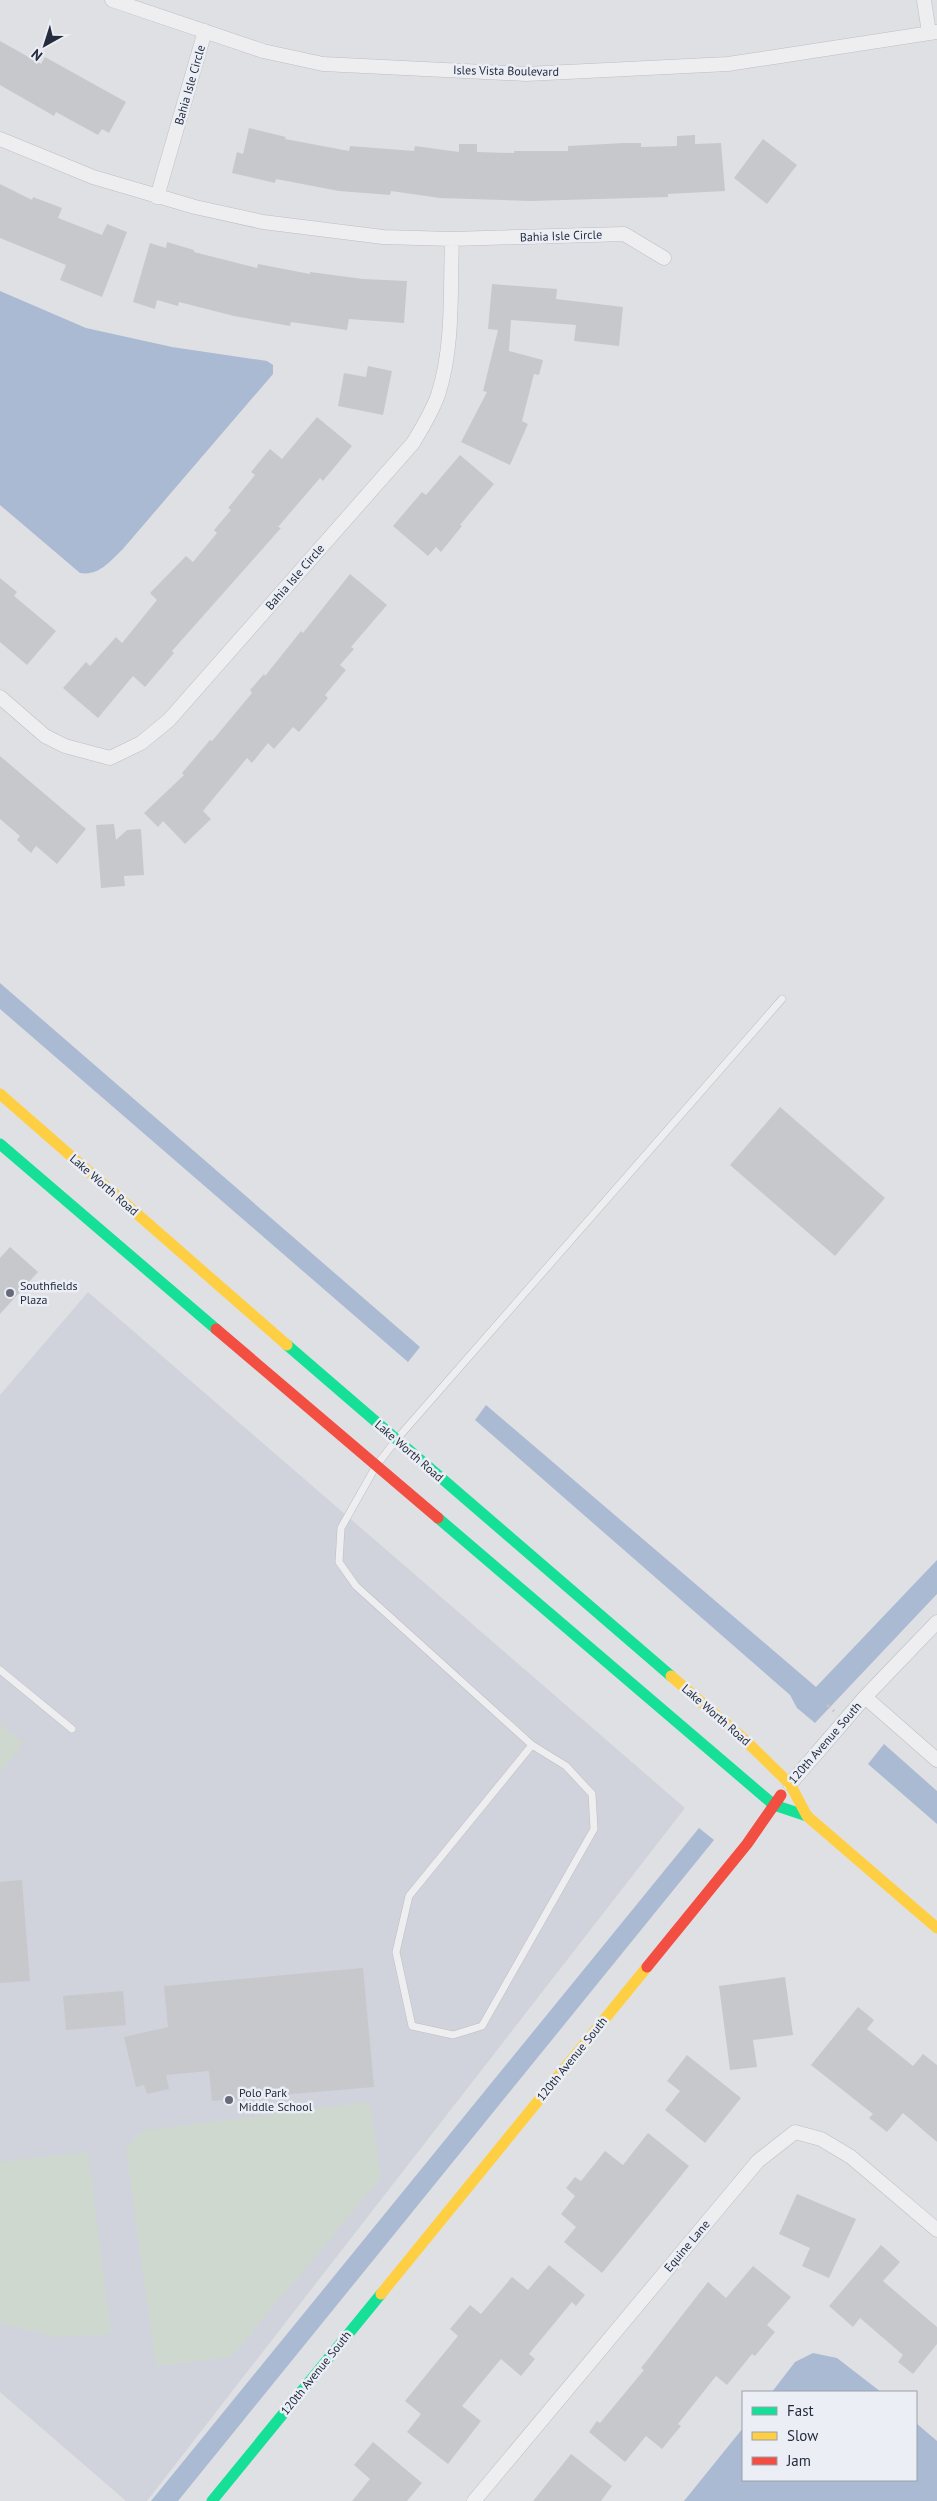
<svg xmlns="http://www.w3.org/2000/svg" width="937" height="2501" viewBox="0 0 937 2501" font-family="'PT Sans',sans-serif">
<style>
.built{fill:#d0d3db}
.green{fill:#ced8ce}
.water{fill:#aabad2}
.building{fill:#c7c8cc}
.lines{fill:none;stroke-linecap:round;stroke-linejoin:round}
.lane-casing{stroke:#bdbec2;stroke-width:8}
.street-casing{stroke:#bdbec2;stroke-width:15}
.path{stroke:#c0c1c7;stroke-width:3;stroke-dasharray:4 4;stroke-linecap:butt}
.lane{stroke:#eeeef1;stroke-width:7}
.street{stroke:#eeeef1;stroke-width:14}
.fast{stroke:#16e098;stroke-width:11}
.slow{stroke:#ffcf43;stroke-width:11}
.jam{stroke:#f24e42;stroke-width:11}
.poi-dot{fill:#656b78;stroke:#ebeef5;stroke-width:2}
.labels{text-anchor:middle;stroke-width:5;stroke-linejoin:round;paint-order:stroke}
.street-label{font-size:12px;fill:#242c3e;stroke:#ebeef5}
.poi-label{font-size:12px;fill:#242c3e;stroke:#ebeef5;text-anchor:start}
</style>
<rect width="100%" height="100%" fill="#dfe0e4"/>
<path class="built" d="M 88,1292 L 685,1808 L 147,2501 L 126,2501 L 0,2392 L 0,1395 Z"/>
<path class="green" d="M 0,1724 L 24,1743 L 0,1773 Z
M 369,2102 L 381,2178 L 231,2357 L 156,2366 L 126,2149 L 141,2131 Z
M 88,2152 L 111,2334 L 56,2337 L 0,2323 L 0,2162 Z"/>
<path class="water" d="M 0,291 L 86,328 L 172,347 L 267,361 L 273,365 L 273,374 L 122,550 C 109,562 99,576 80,573 L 0,505 Z
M 0,983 L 420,1347 L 408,1362 L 0,1009 Z
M 486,1405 L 816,1687 L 937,1560 L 937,1594 L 815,1723 L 797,1708 L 790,1695 L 475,1420 Z
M 884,1744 L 937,1791 L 937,1824 L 868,1764 Z
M 699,1828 L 714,1840 L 178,2501 L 151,2501 Z
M 813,2353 L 837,2358 L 881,2392 L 772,2392 L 795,2362 Z
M 916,2423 L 937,2441 L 937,2501 L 684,2501 L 743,2428 L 743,2480 L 916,2480 Z"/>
<path class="building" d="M 0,41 L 41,64 L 45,57 L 126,102 L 109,133 L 102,129 L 98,135 L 56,112 L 54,116 L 0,85 Z
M 249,128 L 286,137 L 285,139 L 349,151 L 350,146 L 414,151 L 415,146 L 459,152 L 459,144 L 477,144 L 477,152 L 514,153 L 514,151 L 568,151 L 568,146 L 624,143 L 641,143 L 641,147 L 677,146 L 677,136 L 695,135 L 695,144 L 721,143 L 725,191 L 668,194 L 668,197 L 530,201 L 440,198 L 391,191 L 390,195 L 339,191 L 276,179 L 275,183 L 232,173 L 237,152 L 243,154 Z
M 763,139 L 797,165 L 767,204 L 734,178 Z
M 0,184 L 32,200 L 33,197 L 62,208 L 58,218 L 102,235 L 107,224 L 127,232 L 102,297 L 60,280 L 66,265 L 0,238 Z
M 167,242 L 194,250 L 194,252 L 257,268 L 258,264 L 310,274 L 310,272 L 363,279 L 407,281 L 404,323 L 349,319 L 347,330 L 291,322 L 290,326 L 234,316 L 179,302 L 178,306 L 157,300 L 155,309 L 133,302 L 150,243 L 166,248 Z
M 492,284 L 557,289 L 556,299 L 623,307 L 619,346 L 574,341 L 576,325 L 511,320 L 509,351 L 543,360 L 539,375 L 534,374 L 522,421 L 528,424 L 510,465 L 461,442 L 487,392 L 483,391 L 498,330 L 488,329 Z
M 368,366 L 392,371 L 383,415 L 338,406 L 344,373 L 366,377 Z
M 317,417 L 352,446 L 323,481 L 320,478 L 278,527 L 281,528 L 172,651 L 174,653 L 145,687 L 133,676 L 98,718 L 63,688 L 86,662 L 90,666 L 116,637 L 122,643 L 157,600 L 150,593 L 186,556 L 193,562 L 217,533 L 214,530 L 231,510 L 228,508 L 255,475 L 251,472 L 270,449 L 282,459 Z
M 460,455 L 494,484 L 460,525 L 462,526 L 441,552 L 436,547 L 428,556 L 393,526 L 422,492 L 426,495 Z
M 350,574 L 387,605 L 351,647 L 354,649 L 340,665 L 346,670 L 325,695 L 328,698 L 299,732 L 293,727 L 274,749 L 268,743 L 252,763 L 247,758 L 203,811 L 211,819 L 185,844 L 163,821 L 158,827 L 144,813 L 184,775 L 182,773 L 210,740 L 212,741 L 252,693 L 250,690 L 264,674 L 265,676 L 301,631 L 303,633 Z
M 0,578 L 17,592 L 14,596 L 56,631 L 27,665 L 0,642 Z
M 0,756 L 86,829 L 57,864 L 36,846 L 31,853 L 17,840 L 20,836 L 0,819 Z
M 114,824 L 116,840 L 127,830 L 141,829 L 144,875 L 124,876 L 125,886 L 101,888 L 96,825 Z
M 780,1107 L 885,1198 L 835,1256 L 730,1165 Z
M 10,1247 L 38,1272 L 0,1314 L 0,1258 Z
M 22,1880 L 30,1981 L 0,1983 L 0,1882 Z
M 363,1968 L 374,2087 L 212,2101 L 209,2071 L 166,2075 L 169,2089 L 147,2094 L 144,2085 L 136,2087 L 124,2037 L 168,2027 L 164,1986 Z
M 785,1977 L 793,2035 L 753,2040 L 757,2067 L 730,2070 L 719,1986 Z
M 123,1991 L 126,2025 L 66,2030 L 63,1996 Z
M 858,2007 L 874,2020 L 867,2029 L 913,2066 L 923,2054 L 937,2065 L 937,2142 L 903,2113 L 887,2132 L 869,2118 L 873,2114 L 811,2065 Z
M 687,2055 L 741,2098 L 705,2143 L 665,2110 L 680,2091 L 667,2081 Z
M 648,2133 L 689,2166 L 602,2273 L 564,2242 L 576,2227 L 561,2214 L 575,2196 L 566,2188 L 575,2177 L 581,2181 L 605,2151 L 623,2165 Z
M 797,2194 L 856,2219 L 829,2278 L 802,2266 L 810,2248 L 779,2234 Z
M 881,2245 L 900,2262 L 883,2281 L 937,2327 L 937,2344 L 913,2374 L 898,2362 L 903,2355 L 860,2318 L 853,2327 L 829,2306 Z
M 549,2265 L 585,2295 L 576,2306 L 572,2302 L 529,2354 L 535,2359 L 521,2376 L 501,2359 L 462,2406 L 481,2421 L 448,2464 L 407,2432 L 421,2414 L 405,2401 L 458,2336 L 450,2329 L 470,2305 L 481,2314 L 512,2277 L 528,2290 Z
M 753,2266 L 791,2297 L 767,2325 L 775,2332 L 755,2356 L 752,2354 L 727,2385 L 716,2376 L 678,2424 L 681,2426 L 662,2449 L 646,2436 L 625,2462 L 589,2432 L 597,2421 L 600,2423 L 644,2370 L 641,2368 L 708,2282 L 726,2298 Z
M 373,2442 L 422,2483 L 407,2501 L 352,2501 L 370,2479 L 354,2465 Z
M 571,2454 L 612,2486 L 601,2501 L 533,2501 Z"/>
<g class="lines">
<defs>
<path id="lane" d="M 0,1670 L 72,1729
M 532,1745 L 409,1896 L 396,1952 L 412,2026 L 453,2035 L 482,2026 L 594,1829 L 592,1794 L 566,1766 L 532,1745 L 356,1586 L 339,1562 L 341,1528 L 376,1466 L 396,1440 L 782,999"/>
<path id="street" d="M 112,0 L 263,51 L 323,64 L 526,74 L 728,64 L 937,32
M 924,0 L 929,33
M 0,139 L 93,177 L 195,207 L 263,222 L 383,237 L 452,239 L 624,234 L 664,258
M 157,197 L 205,31
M 0,697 L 45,736 L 65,746 L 110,758 L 141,743 L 169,720 L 413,443 C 422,428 432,412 438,395 C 454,346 450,290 452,239
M 865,1697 L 937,1760
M 790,1784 L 865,1697 L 937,1622
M 474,2501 L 758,2161 L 795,2132 L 821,2139 L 851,2157 L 937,2230"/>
</defs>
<use href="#lane" class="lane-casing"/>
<use href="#street" class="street-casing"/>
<path class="path" d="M 827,1705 L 834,1711"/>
<use href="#lane" class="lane"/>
<use href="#street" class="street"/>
<path class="fast" d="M 0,1144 L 216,1329
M 287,1345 L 671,1676
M 438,1518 L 774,1805 L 807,1816
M 212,2501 L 381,2294"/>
<path class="slow" d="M 0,1094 L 287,1345
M 671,1676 L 747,1742 L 790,1784 L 807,1816 L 937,1928
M 381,2294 L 647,1967"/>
<path class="jam" d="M 216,1329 L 438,1518
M 647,1967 L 747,1844 L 781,1795"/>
</g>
<g class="poi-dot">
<circle cx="10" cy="1293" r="5"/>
<circle cx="229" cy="2100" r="5"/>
</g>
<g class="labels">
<g class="street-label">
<text transform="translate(506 71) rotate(1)" y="4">Isles Vista Boulevard</text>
<text transform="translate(190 85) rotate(-74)" y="4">Bahia Isle Circle</text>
<text transform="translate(561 236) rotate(-2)" y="4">Bahia Isle Circle</text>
<text transform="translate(295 577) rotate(-49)" y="4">Bahia Isle Circle</text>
<text transform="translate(104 1185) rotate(41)" y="4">Lake Worth Road</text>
<text transform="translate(409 1451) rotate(41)" y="4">Lake Worth Road</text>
<text transform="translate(716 1715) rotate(41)" y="4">Lake Worth Road</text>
<text transform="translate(825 1743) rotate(-49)" y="4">120th Avenue South</text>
<text transform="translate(572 2059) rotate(-51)" y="4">120th Avenue South</text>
<text transform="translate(687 2246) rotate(-50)" y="4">Equine Lane</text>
<text transform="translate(316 2373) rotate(-51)" y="4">120th Avenue South</text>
</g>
<g class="poi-label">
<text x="20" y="1290">Southfields<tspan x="20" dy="14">Plaza</tspan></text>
<text x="239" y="2097">Polo Park<tspan x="239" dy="14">Middle School</tspan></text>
</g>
</g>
<rect x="742" y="2391" width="175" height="90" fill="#ebeef5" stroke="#9ba0ac"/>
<rect x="752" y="2407" width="25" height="8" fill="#16e098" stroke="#9ba0ac"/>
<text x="787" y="2416" font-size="15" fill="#242c3e">Fast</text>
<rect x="752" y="2432" width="25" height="8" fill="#ffcf43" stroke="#9ba0ac"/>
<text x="787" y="2441" font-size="15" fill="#242c3e">Slow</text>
<rect x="752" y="2457" width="25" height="8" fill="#f24e42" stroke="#9ba0ac"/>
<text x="787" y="2466" font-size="15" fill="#242c3e">Jam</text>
<g transform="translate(45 45) rotate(219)" stroke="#ebeef5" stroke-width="4" paint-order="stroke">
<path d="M0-4L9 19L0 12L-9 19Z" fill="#242c3e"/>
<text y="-8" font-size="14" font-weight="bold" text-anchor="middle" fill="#242c3e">N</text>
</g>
</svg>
